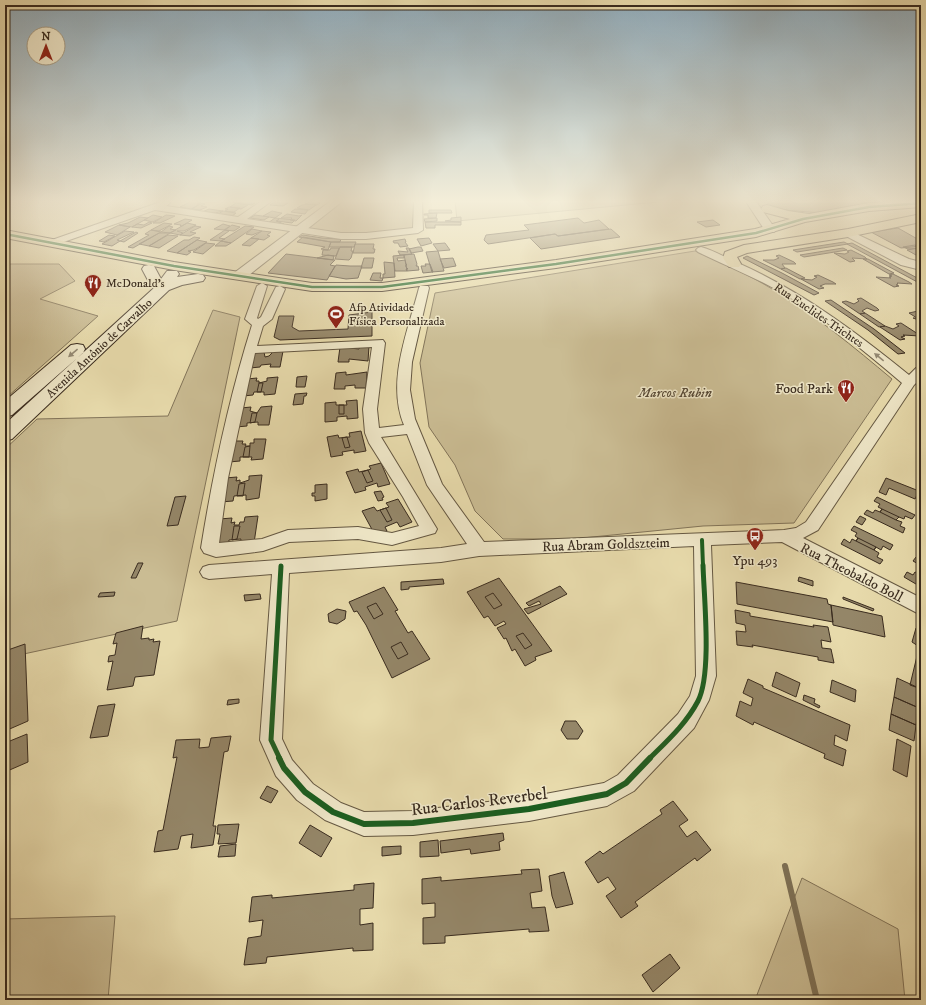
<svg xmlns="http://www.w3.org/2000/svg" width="926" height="1005" viewBox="0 0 926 1005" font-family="'IM FELL DW Pica',serif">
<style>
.green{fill:#cabc93;stroke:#827459}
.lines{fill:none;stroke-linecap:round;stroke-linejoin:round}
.stream{stroke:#7e7156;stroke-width:6}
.building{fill:#948668;stroke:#3a2c1f}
.minor-casing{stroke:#655842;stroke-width:2}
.tertiary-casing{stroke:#655842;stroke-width:2}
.secondary-casing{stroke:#3a2c1f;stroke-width:2}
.primary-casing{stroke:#3a2c1f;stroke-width:2}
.minor{fill:#efe7c8;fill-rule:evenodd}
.tertiary{fill:#efe7c8;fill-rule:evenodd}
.secondary{fill:#efe7c8;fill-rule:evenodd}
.primary{fill:#e7daab;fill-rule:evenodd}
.cycleway-far3-casing{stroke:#efe7c8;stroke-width:4}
.cycleway-far2-casing{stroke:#efe7c8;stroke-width:6}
.cycleway-far1-casing{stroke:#efe7c8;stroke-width:8}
.cycleway-casing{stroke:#efe7c8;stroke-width:9}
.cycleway-far3{stroke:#1b5e20;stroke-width:2.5}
.cycleway-far2{stroke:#1b5e20;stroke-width:4}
.cycleway-far1{stroke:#1b5e20;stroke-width:5}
.cycleway{stroke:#1b5e20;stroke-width:6}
.oneway{fill:#948a74}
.labels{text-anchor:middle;stroke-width:3;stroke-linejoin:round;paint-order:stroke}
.far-poi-label{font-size:12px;fill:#3a2c1f;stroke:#efe7c8;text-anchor:start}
.far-street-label{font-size:12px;fill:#3a2c1f;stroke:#efe7c8}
.poi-label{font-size:14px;fill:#3a2c1f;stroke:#efe7c8;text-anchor:end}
.park-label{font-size:14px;font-style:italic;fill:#574936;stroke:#efe7c8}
.street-label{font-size:14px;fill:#3a2c1f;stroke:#efe7c8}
.near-street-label{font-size:17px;fill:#3a2c1f;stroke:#efe7c8}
</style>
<rect width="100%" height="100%" fill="#e7daab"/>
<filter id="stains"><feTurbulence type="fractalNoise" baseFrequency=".005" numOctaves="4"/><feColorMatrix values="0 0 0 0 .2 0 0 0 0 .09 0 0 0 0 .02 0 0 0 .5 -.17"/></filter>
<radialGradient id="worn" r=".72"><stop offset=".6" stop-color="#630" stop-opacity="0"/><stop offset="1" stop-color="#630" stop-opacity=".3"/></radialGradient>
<path class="green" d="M 344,200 L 414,200 L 417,231 L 347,234 L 308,228 Z
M 455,200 L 679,200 L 457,221 Z
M 695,251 C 721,263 748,274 772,289 C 815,315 854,347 892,379 L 794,523 L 703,526 L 572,539 L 503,539 L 475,511 L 455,465 L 429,427 L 420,363 L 435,293 Z
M 5,264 L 59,264 L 75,281 L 40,299 L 98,316 L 6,398 Z
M 213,310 L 240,317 L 177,621 L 5,658 L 5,449 L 37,419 L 168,416 Z
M 802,878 L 898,929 L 905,1000 L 755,1000 Z
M 115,916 L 108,1000 L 5,1000 L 5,919 Z"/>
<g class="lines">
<path class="stream" d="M 785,866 L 817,1000"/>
</g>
<path class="building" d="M 197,200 L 196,201 L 201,202 L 197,204 L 200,204 L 191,209 L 180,207 L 190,202 L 184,201 L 186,200 Z
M 221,200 L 248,200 L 253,201 L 251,203 L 255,203 L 252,205 Z
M 277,200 L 287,201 L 285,203 L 288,203 L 283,206 L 270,205 Z
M 313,200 L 319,200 L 317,202 L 320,203 L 317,205 L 305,204 Z
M 765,200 L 898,200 L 820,213 L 773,209 Z
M 202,203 L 205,204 L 201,206 L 207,207 L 200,210 L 192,209 Z
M 236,203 L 241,204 L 248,205 L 241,209 L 230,207 Z
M 302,205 L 308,204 L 316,205 L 309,210 L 297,208 Z
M 229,207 L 230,207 L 240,208 L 234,212 L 225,211 L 228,209 L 225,209 Z
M 209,209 L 223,211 L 215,213 L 202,212 Z
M 295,209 L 308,210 L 305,214 L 291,212 Z
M 429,210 L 451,210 L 452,213 L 429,213 Z
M 223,211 L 236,213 L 231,217 L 218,214 Z
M 272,211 L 281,213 L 282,213 L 275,218 L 263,216 Z
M 437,213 L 436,218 L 428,218 L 428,215 L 424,215 L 424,214 Z
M 287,214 L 299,216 L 302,215 L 296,221 L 290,220 L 292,218 L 281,218 Z
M 153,215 L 162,217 L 153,222 L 144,220 Z
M 166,215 L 175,216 L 160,223 L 153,223 Z
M 255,215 L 269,217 L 264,220 L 250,218 Z
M 140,217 L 148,218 L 132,227 L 119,225 L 128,223 Z
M 461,217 L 461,222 L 445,221 L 451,220 L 451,218 Z
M 275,218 L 295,220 L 292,223 L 277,221 L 279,219 L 276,221 L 284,224 L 282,225 L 268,223 Z
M 437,218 L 437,221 L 425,222 L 424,219 Z
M 578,218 L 584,223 L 599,220 L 609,229 L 558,236 L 555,234 L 488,244 L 484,240 L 486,235 L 529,230 L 524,225 Z
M 185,219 L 192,220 L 182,226 L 180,226 L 181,225 L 174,224 Z
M 713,220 L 720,225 L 706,227 L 697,222 Z
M 149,222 L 152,223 L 141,228 L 132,227 L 137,224 L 144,225 Z
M 425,222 L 461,222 L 461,225 L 435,225 L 435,228 L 426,228 Z
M 164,223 L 172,224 L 159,231 L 151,230 Z
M 187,223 L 196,225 L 184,231 L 177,231 L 183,233 L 180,235 L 170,233 Z
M 223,224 L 230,226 L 224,230 L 214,229 Z
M 119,225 L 130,227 L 117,235 L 105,232 Z
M 232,225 L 240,227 L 234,231 L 225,230 Z
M 169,226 L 173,227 L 170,229 L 176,230 L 170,233 L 161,232 Z
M 195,226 L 201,227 L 190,232 L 196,233 L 190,236 L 180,235 Z
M 245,226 L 254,227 L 231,243 L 221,241 Z
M 898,228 L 921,241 L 921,246 L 901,248 L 871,232 Z
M 252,229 L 262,231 L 252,235 L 246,234 Z
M 611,229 L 620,237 L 541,249 L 530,238 L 555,234 L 558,236 Z
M 151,230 L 161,232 L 133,248 L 128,247 L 149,235 L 145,234 Z
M 225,230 L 229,231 L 219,238 L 225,239 L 221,241 L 210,240 Z
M 125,231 L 134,232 L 117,240 L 120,241 L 112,246 L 102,244 Z
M 262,231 L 271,232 L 267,235 L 270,236 L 264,240 L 251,238 Z
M 136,232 L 138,233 L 124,242 L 120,241 Z
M 159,233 L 170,233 L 149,246 L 139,244 Z
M 109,235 L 115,236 L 104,242 L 99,241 Z
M 168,235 L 178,236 L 159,248 L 149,246 Z
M 303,235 L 322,238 L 341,239 L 340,242 L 331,242 L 299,237 Z
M 194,237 L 200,238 L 177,253 L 167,251 L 184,240 L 189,240 Z
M 303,237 L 331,242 L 328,250 L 321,249 L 325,247 L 297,242 Z
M 251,238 L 259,239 L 250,246 L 242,245 Z
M 429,238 L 432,243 L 421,246 L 417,239 Z
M 405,239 L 406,242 L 405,242 L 408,246 L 400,247 L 398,243 L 394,243 L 393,241 Z
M 197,240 L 207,242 L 194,250 L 188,251 L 191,252 L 187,255 L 177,253 Z
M 221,241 L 231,243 L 226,246 L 215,246 Z
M 331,242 L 356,242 L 354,247 L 329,247 Z
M 844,242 L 848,244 L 797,252 L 793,250 Z
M 206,243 L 215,244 L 203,254 L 193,252 Z
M 445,243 L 450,250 L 438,251 L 433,244 Z
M 852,243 L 921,280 L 921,284 L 847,244 Z
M 355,244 L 374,244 L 373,249 L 375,249 L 374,253 L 353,253 Z
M 915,245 L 921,248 L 908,249 L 903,247 Z
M 340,247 L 352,247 L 351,251 L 353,251 L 351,258 L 349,260 L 335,259 Z
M 418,247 L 421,247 L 423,251 L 411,253 L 409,249 Z
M 331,248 L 339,248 L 336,256 L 322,255 L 323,250 L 330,250 Z
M 406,248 L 409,248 L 412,254 L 400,255 L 398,251 L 408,252 Z
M 843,248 L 847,250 L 804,257 L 800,255 Z
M 919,248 L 921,249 L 921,254 L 916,255 L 907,250 Z
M 851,250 L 865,257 L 867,259 L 852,258 L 855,261 L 850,262 L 834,253 L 845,254 L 849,252 L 847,251 Z
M 438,251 L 444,271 L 432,272 L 426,252 Z
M 286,254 L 335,260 L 330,265 L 335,266 L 327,280 L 268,273 Z
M 414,254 L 417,264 L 416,266 L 418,266 L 419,270 L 407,271 L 406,269 L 408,269 L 406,267 L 406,265 L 407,265 L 406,264 L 404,255 Z
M 328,255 L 334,256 L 333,260 L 317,258 Z
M 404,255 L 404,258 L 397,258 L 398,261 L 405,260 L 407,271 L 395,271 L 393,256 Z
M 779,255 L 794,262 L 796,264 L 782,264 L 785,268 L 781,269 L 763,260 L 774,260 L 779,258 L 776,256 Z
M 747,256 L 782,273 L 819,293 L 814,295 L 743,258 Z
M 364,258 L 374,258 L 372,268 L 361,268 Z
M 453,258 L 456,266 L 444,268 L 440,259 Z
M 863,259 L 868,259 L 894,273 L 889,274 Z
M 384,262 L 394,263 L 395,277 L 383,278 L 383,274 L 385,274 Z
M 425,264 L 430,264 L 433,272 L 423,273 L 421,266 L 426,266 Z
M 336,265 L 350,266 L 362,266 L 358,278 L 346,279 L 329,276 Z
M 786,268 L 805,278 L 800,279 L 781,269 Z
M 373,273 L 381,273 L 380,278 L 383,278 L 382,281 L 370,280 Z
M 893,274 L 909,282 L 912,284 L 897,283 L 898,284 L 896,285 L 899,286 L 894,287 L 876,277 L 891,278 L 889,277 L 892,276 L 889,275 Z
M 818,275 L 833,282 L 836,284 L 825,284 L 820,286 L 824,288 L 819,289 L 801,279 L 812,280 L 817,277 L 814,276 Z
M 861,298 L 877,308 L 879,310 L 875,311 L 867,308 L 862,311 L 865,313 L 860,314 L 842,302 L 846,301 L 854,304 L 859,301 L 857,299 Z
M 831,300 L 874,329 L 905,353 L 898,354 L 868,330 L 825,301 Z
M 918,311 L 921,312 L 921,321 L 913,318 L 917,318 L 909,313 Z
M 372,312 L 372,336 L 280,340 L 274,337 L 279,316 L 294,316 L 292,327 L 299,331 L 348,329 L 349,315 Z
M 865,313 L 885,326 L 879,327 L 860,314 Z
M 901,323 L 918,334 L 920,336 L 903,335 L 905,336 L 901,337 L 905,339 L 900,340 L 880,327 L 885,326 L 893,329 L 899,326 L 896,324 Z
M 360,346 L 369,346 L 368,361 L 349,359 L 349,362 L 338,362 L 340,347 L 359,349 Z
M 283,351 L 280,367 L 270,367 L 271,364 L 261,365 L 260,367 L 250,368 L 253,353 L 264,352 L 265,357 L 269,356 L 273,352 Z
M 346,372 L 346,375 L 367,372 L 366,388 L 355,388 L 355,385 L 345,386 L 345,389 L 334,389 L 336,373 Z
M 307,376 L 305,387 L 296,387 L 297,377 Z
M 278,377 L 275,394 L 264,395 L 264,392 L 254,392 L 253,395 L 243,396 L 247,379 L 257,378 L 256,381 L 259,381 L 259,383 L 267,381 L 267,378 Z
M 259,383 L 263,383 L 261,392 L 257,392 Z
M 307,393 L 306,396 L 304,396 L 303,404 L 293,405 L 295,394 Z
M 357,400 L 358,418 L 347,419 L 347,416 L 337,417 L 337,421 L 325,422 L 325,403 L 336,402 L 336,405 L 347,405 L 346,401 Z
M 339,405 L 344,405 L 344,414 L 339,414 Z
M 272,406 L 269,425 L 258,425 L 258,422 L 247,423 L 247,426 L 236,427 L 241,408 L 251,407 L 250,411 L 257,413 L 261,407 Z
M 252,413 L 257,413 L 255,422 L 250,423 Z
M 361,431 L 366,451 L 354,453 L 354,450 L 342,452 L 343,455 L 331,457 L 327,437 L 338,435 L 339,438 L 347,437 L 350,437 L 349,433 Z
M 347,437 L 350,447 L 345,448 L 342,438 Z
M 254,439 L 266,439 L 263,459 L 251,460 L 252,457 L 240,457 L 240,461 L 229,462 L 233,441 L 243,441 L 242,444 L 246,444 L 245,446 L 250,446 L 250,443 L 254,443 Z
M 250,446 L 249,457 L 243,457 L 245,447 Z
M 381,463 L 390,484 L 378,487 L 377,483 L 365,487 L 366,490 L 355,493 L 346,472 L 358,469 L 359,472 L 368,470 L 371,469 L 369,466 Z
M 368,470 L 373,481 L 367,483 L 362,472 Z
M 262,475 L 259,498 L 246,500 L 246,495 L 234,496 L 233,501 L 220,502 L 225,478 L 237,477 L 236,481 L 240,480 L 240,483 L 249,480 L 249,476 Z
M 886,478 L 919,491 L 915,499 L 889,488 L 886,495 L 879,492 Z
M 245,483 L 243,496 L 237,496 L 239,484 Z
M 327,484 L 327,499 L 315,501 L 315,496 L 312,496 L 312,493 L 315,493 L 315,485 Z
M 381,491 L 384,497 L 382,498 L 383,500 L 378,501 L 374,492 Z
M 186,496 L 178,525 L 167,526 L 175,497 Z
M 877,497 L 915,515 L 912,519 L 905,516 L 904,519 L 899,517 L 896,520 L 902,522 L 900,526 L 905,528 L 903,533 L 864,514 L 867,510 L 873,513 L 875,510 L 880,512 L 882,509 L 878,507 L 880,504 L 874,501 Z
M 398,499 L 412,522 L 400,527 L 397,522 L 385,527 L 387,531 L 375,535 L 362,511 L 374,507 L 377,511 L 389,507 L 386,503 Z
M 386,508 L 392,520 L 387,522 L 380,510 Z
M 882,509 L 899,517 L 896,520 L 880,512 Z
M 258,516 L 254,543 L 240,544 L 241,539 L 229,540 L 228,545 L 213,546 L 219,519 L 232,518 L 231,523 L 235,522 L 234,525 L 239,525 L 240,522 L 244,522 L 245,517 Z
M 860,516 L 866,519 L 862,525 L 856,522 Z
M 234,526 L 240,526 L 237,539 L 232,540 Z
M 854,526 L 893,545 L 890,550 L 883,546 L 881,550 L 876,547 L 874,550 L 879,553 L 877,557 L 883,560 L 880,564 L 841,544 L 844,539 L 850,543 L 852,539 L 856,541 L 858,538 L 855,536 L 857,533 L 851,530 Z
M 858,538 L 876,547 L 874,550 L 856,541 Z
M 916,557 L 921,559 L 921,570 L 918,568 L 920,565 L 913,561 Z
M 138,563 L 143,563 L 136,578 L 131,578 Z
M 907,572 L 913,575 L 915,572 L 921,574 L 921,587 L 904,577 Z
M 799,577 L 813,581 L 813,586 L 798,581 Z
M 499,578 L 552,651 L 535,657 L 536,660 L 525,666 L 515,649 L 512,651 L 506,638 L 504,639 L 497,628 L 506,624 L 504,621 L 495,626 L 488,616 L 484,618 L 467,592 Z
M 443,579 L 444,584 L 409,587 L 409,589 L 401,590 L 401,582 Z
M 736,582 L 827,599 L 828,604 L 831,605 L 833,622 L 737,604 Z
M 560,586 L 567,594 L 528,614 L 524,609 L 541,604 L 539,601 L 529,606 L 526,603 Z
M 384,587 L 398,610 L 395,611 L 408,633 L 412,631 L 430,659 L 392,678 L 366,625 L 357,611 L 354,612 L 349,602 Z
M 115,592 L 114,596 L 98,597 L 100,593 Z
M 493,593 L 502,605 L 494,609 L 485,597 Z
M 260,594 L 261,599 L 245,601 L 244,595 Z
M 843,597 L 874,609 L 873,611 L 843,599 Z
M 376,603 L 383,614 L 374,619 L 367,607 Z
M 831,605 L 882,616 L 885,637 L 833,625 Z
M 337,609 L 346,611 L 345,619 L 337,624 L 329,622 L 328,614 Z
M 735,610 L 750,613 L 750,616 L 814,627 L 813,625 L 828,627 L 831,642 L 821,640 L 822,648 L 831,649 L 834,663 L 818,660 L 818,657 L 752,645 L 753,647 L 737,645 L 736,631 L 746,632 L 745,625 L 736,623 Z
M 143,626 L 141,639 L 149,638 L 149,640 L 154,639 L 153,642 L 160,641 L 154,675 L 135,677 L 133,686 L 107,690 L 113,661 L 108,662 L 109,656 L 115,655 L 117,643 L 113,644 L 116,633 Z
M 916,628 L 921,630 L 921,648 L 912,642 Z
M 523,633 L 532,645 L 525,649 L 516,636 Z
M 401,642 L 408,654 L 398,659 L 391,647 Z
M 25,644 L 28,721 L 5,731 L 5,651 Z
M 917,656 L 921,657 L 921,689 L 910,685 Z
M 776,672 L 800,683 L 796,697 L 772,686 Z
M 897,678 L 921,689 L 919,708 L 894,697 Z
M 748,679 L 763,686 L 763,688 L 850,725 L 847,741 L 835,735 L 834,745 L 846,750 L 843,766 L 824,758 L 825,754 L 754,722 L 753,725 L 736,716 L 740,701 L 751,706 L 753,698 L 743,693 Z
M 832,680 L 856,690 L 855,702 L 830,692 Z
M 804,695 L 815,699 L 814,703 L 820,706 L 819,708 L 803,700 Z
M 894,697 L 919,708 L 916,725 L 891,714 Z
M 239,699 L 239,703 L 227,705 L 228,700 Z
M 115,704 L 108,736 L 90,738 L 98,706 Z
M 891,714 L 916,725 L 914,741 L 889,730 Z
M 565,721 L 576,721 L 583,731 L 578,739 L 567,739 L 561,730 Z
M 27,734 L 28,762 L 5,772 L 5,743 Z
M 231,736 L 228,751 L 224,752 L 213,826 L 216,826 L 213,845 L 191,848 L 193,834 L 181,836 L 178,849 L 154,852 L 158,831 L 163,830 L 177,757 L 173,758 L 176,740 L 200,739 L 199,748 L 209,747 L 211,738 Z
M 897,739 L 911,746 L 907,777 L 893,770 Z
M 267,786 L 278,791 L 271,803 L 260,798 Z
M 673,801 L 688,820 L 679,826 L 687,837 L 696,831 L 711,850 L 697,861 L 695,858 L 635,902 L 638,906 L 621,918 L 606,896 L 616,889 L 608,877 L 598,883 L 585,862 L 600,851 L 603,854 L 662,814 L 660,810 Z
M 239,824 L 236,843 L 218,844 L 220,834 L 217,834 L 218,825 Z
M 310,825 L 332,838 L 321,857 L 299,843 Z
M 503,833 L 504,840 L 499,842 L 500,850 L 471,854 L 470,849 L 441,853 L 440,841 Z
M 438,840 L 439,856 L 420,857 L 420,842 Z
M 236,844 L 235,856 L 218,857 L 220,846 Z
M 401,846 L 401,854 L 382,856 L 382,847 Z
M 539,869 L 542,891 L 530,893 L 532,908 L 545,907 L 549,931 L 529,932 L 529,929 L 445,936 L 445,943 L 423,944 L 423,918 L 435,917 L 435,903 L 422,904 L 422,879 L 441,877 L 441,881 L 522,874 L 521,870 Z
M 564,872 L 573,904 L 556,908 L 552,896 L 549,876 Z
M 374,883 L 373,908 L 360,909 L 360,925 L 373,923 L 373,950 L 353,951 L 353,948 L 267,957 L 266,963 L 244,965 L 248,938 L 261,936 L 263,920 L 249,922 L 252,897 L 272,895 L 272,898 L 354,890 L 354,885 Z
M 670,954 L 680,968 L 653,992 L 642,975 Z"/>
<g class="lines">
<defs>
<path id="minor" d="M 166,200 L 170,203 L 166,206 L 238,217 L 263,200 L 273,200 L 247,219 L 341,233 L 366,233 L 413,228 L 414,200 L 422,200 L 423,230 L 418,233 L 366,239 L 341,239 L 155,210 L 55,245 L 52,246 L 47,243 L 49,241 Z
M 701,247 C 713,250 726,258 738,263 C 801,291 855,331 909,375 L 916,368 L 921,367 L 921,378 L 914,385 L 818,530 L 803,538 L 921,598 L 921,615 L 782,542 L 711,545 L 716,676 L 709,700 L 694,728 L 634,791 L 607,806 L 529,821 L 413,835 L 364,836 L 325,820 L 297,800 L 276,776 L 260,740 L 272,574 L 209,579 L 203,577 L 200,572 L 203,567 L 209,565 L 441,548 L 467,544 L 427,485 L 407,434 L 381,437 L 437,529 L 435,533 L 392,545 L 358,539 L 289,542 L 263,551 L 216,557 L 204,553 L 201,548 C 213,473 229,398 252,325 L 245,319 L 257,286 L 262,283 L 267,286 L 257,318 L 258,319 L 261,317 L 276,287 L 280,286 L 285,289 L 272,319 L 263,326 L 257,346 L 383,340 L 385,343 L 377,409 L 379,428 L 404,425 C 386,382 408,331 419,288 L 420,286 L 428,286 L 429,288 L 412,362 L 410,390 L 415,419 L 442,484 L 484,542 L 784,530 L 796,528 L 806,522 L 902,383 C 862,349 822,316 777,290 C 752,276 724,265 698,252 L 696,250 L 698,248 ZM 372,347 L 363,409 L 365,433 L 369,443 L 403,497 L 419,526 L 392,533 L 358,527 L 288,530 L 262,539 L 219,543 L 228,478 L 255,353 ZM 694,546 L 696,676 L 690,696 L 678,714 L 618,775 L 604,783 L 529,797 L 413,811 L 364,812 L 341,803 L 313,784 L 292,760 L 282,739 L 289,573 L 441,562 L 479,556 Z"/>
<path id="tertiary" d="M 332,200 L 344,200 L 244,279 L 234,279 L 233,276 L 234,273 Z
M 745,200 L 755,200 L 776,230 L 774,232 L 766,232 Z
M 848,230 L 909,259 L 921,262 L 921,270 L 901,265 L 844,235 L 842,233 L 844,231 Z"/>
<path id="secondary" d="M 894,200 L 920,200 L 918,202 L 891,208 L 885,204 L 887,201 Z
M 149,265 L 154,266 L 161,279 L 167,271 L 177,271 L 179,274 L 177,277 L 198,274 L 203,275 L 205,278 L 203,281 L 182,285 L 169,290 L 12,439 L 5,441 L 5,424 L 155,287 L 151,286 L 142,269 L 144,266 Z
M 77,344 L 83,345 L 85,349 L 83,353 L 12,415 L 5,417 L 5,401 L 71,345 Z"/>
<path id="primary" d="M 921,200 L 921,207 L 869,211 L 805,222 L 756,237 L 556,268 L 382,291 L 312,291 L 174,270 L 5,238 L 5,230 L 174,262 L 312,283 L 382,283 L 556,260 L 755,229 L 790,219 L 763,212 L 761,209 L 763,206 L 767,205 L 788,211 L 809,214 L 869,203 Z
M 921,214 L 921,222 L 848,237 L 747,253 L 737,257 L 741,264 L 739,267 L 729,267 L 723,258 L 725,252 L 744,245 L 848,229 Z"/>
</defs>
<use href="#minor" class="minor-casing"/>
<use href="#tertiary" class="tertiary-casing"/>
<use href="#secondary" class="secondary-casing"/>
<use href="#primary" class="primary-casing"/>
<use href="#minor" class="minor"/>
<use href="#tertiary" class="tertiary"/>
<use href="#secondary" class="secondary"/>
<use href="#primary" class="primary"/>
<defs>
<path id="cycleway-far3" d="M 5,234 L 174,266 L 312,287 L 382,287 L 556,264 L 756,233 L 803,219 L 869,207 L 921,203"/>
<path id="cycleway-far2" d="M 702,540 L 703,566"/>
<path id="cycleway-far1" d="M 280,759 L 271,740 L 281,566
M 649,759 C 667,741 686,724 698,701 C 712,674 704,598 703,565"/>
<path id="cycleway" d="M 279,758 L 284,768 L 305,792 L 333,812 L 364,824 L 413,823 L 529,809 L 607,794 L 626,783 L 650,758"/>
</defs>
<use href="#cycleway-far3" class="cycleway-far3-casing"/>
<use href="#cycleway-far2" class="cycleway-far2-casing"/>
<use href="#cycleway-far1" class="cycleway-far1-casing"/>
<use href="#cycleway" class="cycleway-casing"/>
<use href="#cycleway-far3" class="cycleway-far3"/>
<use href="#cycleway-far2" class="cycleway-far2"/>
<use href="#cycleway-far1" class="cycleway-far1"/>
<use href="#cycleway" class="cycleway"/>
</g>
<defs><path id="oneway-solid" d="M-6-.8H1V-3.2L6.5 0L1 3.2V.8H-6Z"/></defs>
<g class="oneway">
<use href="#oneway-solid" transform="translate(73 353) rotate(140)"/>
<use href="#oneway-solid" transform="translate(879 357) rotate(-141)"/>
</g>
<linearGradient id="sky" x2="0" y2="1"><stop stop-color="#90acbc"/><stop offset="0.59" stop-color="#f4eed9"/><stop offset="1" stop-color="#f4eed9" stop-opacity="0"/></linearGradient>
<rect width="926" height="341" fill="url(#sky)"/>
<defs>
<symbol id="restaurant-pin" viewBox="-11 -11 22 30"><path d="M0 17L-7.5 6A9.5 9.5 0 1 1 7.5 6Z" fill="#8f2418" stroke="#efe7c8"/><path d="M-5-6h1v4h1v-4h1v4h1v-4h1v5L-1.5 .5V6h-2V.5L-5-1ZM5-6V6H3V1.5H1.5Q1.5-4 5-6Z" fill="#fff"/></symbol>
<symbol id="stadium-pin" viewBox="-11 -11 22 30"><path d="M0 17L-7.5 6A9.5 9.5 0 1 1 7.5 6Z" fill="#8f2418" stroke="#efe7c8"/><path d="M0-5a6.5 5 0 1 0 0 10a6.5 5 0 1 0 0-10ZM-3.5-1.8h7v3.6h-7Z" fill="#fff"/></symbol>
<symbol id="bus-pin" viewBox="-11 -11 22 30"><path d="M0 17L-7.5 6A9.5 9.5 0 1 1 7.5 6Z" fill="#8f2418" stroke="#efe7c8"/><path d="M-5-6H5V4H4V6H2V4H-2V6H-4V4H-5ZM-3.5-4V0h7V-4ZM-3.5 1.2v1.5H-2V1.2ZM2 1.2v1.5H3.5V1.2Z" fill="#fff"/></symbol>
</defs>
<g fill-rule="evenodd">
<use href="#restaurant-pin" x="83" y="273" width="20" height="27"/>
<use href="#stadium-pin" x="326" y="304" width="20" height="27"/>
<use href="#restaurant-pin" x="836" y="378" width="20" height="27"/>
<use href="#bus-pin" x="745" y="526" width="20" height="27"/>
</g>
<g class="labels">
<g class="far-poi-label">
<text x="106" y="287">McDonald's</text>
<text x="349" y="311">Afp Atividade<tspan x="349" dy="14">Física Personalizada</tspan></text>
</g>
<g class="far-street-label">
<text transform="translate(819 315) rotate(34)" y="4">Rua Euclides Trichtes</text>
<text transform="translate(99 348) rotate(-43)" y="4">Avenida Antônio de Carvalho</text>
</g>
<g class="poi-label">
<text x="833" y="393">Food Park</text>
<text x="755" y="565" text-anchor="middle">Ypu 493</text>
</g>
<g class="park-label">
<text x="675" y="397">Marcos Rubin</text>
</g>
<g class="street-label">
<text transform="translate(606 544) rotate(-2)" y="5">Rua Abram Goldszteim</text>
<text transform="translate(852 572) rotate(27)" y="5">Rua Theobaldo Boll</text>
</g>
<g class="near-street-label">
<text transform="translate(479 801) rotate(-7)" y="6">Rua Carlos Reverbel</text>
</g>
</g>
<rect width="926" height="1005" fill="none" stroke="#e7daab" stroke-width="20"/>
<rect x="6" y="6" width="914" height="993" fill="none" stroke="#3a2c1f" stroke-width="2"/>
<rect x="10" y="10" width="906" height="985" fill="none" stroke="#3a2c1f"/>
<g transform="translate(46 46)"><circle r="19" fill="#efe7c8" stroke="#a79c84"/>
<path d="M0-3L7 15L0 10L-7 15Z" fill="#8f2418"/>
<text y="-6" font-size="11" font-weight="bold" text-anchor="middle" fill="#3a2c1f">N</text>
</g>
<rect width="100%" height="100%" filter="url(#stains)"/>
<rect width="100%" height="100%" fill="url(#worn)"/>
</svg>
